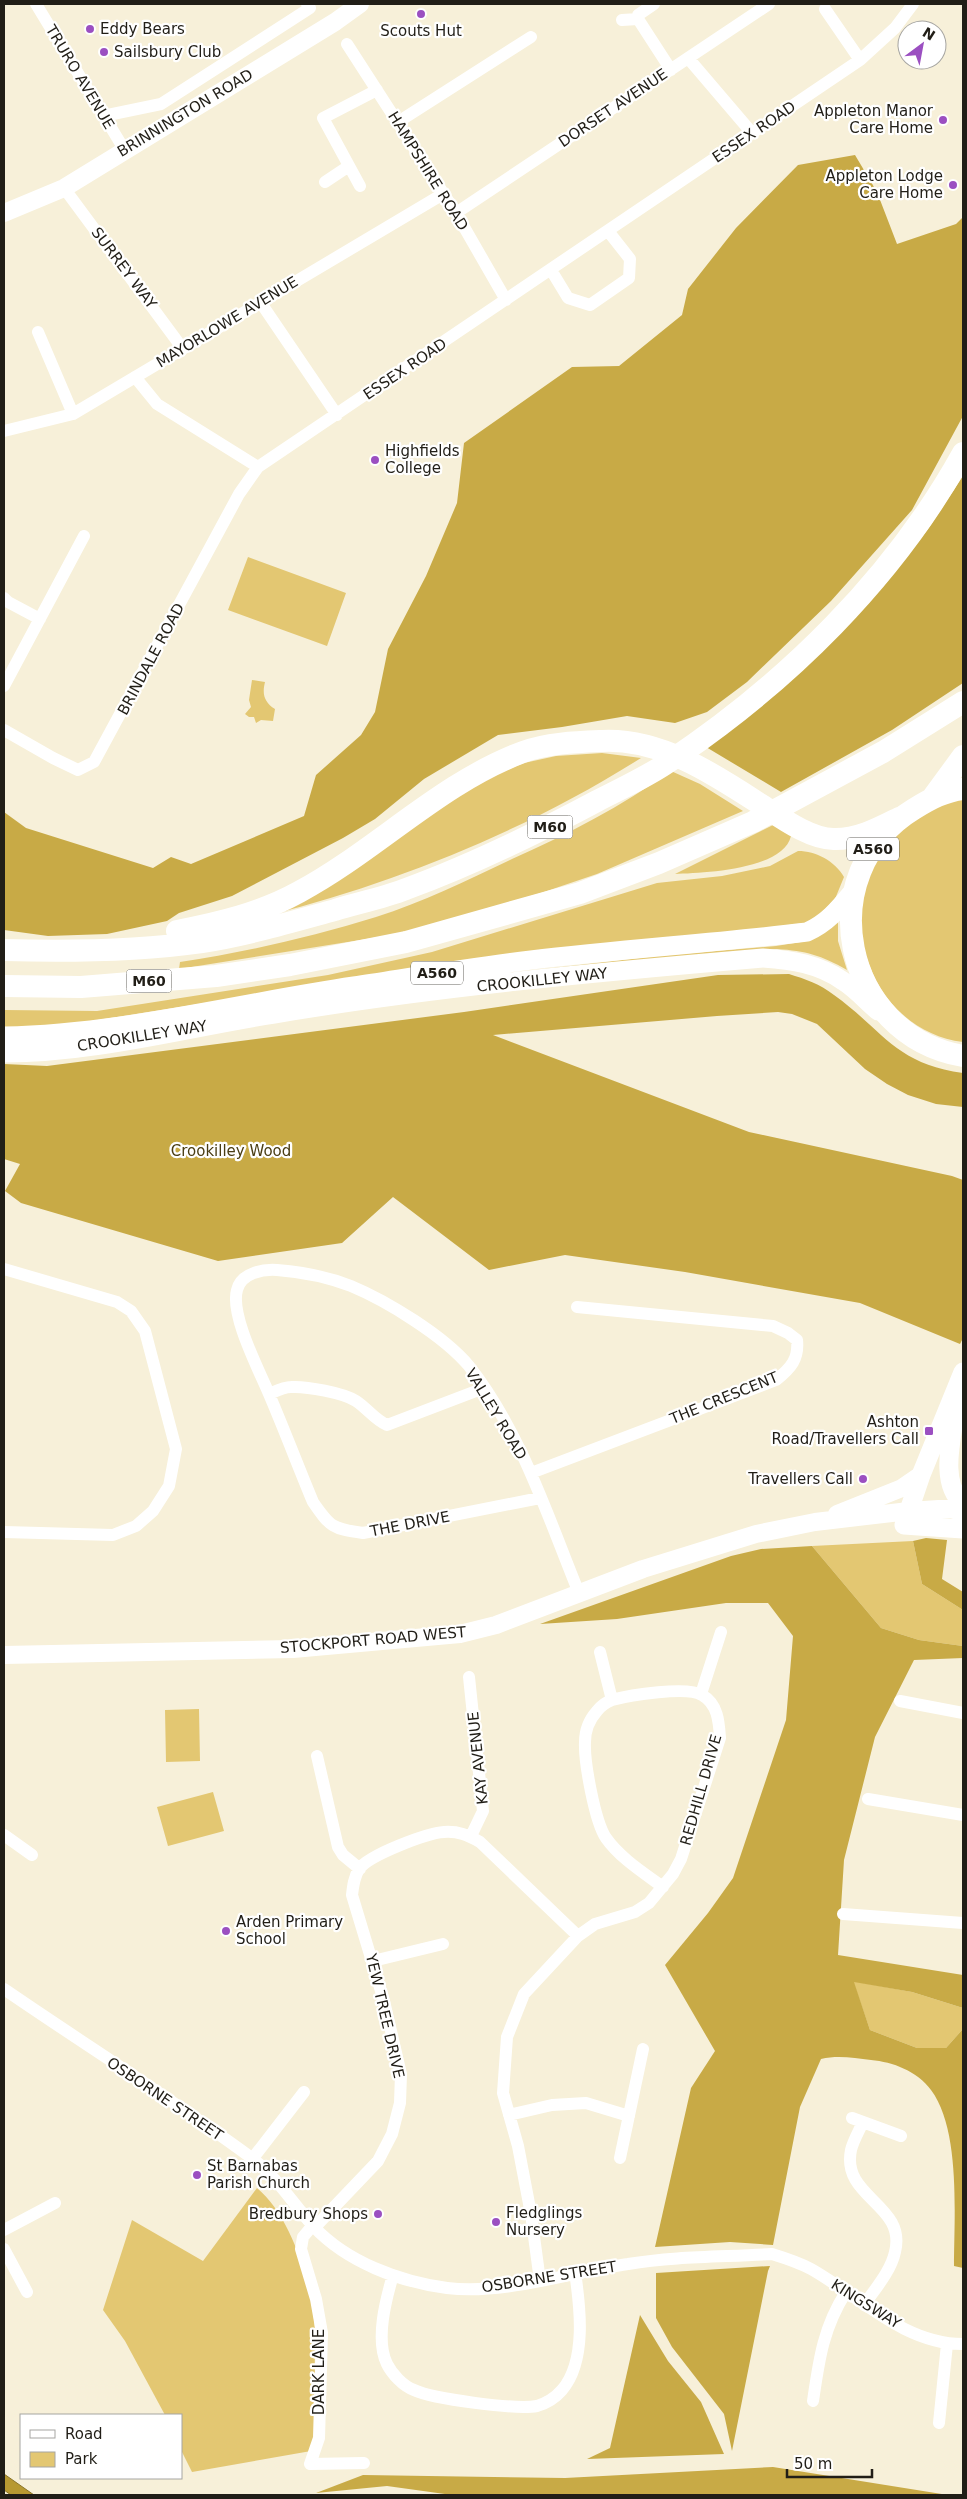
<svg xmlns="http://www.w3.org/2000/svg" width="967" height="2499" viewBox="0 0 967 2499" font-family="'DejaVu Sans',sans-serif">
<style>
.green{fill:#e3c772}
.forest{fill:#c8aa46}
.water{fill:#b79932;stroke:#8a742a}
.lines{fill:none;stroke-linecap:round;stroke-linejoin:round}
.street{stroke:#fff;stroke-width:12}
.secondary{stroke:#fff;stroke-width:18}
.primary{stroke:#fff;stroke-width:19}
.highway{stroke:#fff;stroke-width:22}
.poi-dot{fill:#9b4fc1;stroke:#fff;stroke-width:2}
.labels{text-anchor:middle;stroke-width:4.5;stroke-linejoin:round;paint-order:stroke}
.shield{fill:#fff;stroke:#64625d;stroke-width:1}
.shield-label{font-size:14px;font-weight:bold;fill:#211e17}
.poi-label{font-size:15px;fill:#211e17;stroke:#fff;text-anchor:start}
.street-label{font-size:15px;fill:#211e17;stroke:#fff}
.park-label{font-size:15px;fill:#4a3d13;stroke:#fff}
</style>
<rect width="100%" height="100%" fill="#f7f0d9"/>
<path class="green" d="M 248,557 L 346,593 L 327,646 L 228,610 Z
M 252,680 L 265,682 C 262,694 264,702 275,709 L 273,721 L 261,720 L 256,723 L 254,717 L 249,717 L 245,714 L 251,707 L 249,700 Z
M 602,753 L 641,758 C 527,830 399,882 269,915 L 448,801 L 490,777 L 524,763 L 556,756 Z
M 671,771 L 700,784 L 743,811 L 597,874 L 541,893 L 410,932 L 179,969 L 180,962 C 246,952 312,937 376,917 C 423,902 468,880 512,859 C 568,834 622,806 671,771 Z
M 963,797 L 963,1042 C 881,1032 838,936 873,865 C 876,859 879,850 883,845 C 891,837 901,824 910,818 C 925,808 947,804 963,797 Z
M 773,825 L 791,836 C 783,870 703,873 675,874 Z
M 798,851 C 816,851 835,861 844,877 L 835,899 L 812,922 L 268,993 L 66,1025 L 4,1028 L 4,1010 L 97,1011 L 328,975 L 432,952 L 657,883 L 722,876 L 770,866 Z
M 838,921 L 838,941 L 847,970 C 821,955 806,951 777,949 L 494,975 L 657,956 L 776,946 L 807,941 Z
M 913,1541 L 922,1584 L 963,1610 L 963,1646 L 919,1640 L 881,1628 L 812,1546 Z
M 199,1709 L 200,1761 L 166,1762 L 165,1710 Z
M 213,1792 L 224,1831 L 168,1846 L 157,1807 Z
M 853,1981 L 912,1992 L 963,2008 L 962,2030 L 946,2048 L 917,2048 L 870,2030 Z
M 257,2188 C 292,2217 312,2285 315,2330 C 316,2344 314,2358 315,2372 C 315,2387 320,2403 318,2417 C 317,2429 313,2440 311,2451 L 192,2472 L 181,2450 L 181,2415 L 165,2415 L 125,2341 L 103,2310 L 132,2220 L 203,2261 Z"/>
<path class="forest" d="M 855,155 L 877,192 L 897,244 L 956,224 L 963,217 L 963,416 L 912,510 L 831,601 L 747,682 L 707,712 L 675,723 L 627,716 L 562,727 L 498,735 L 424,779 L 375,819 L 343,838 L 232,896 L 179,913 L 167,921 L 107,934 L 48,936 L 4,930 L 4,812 L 26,828 L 153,868 L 171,857 L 191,864 L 304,816 L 316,775 L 361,735 L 375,712 L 388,649 L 426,576 L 457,503 L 464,443 L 572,367 L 619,366 L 682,315 L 688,289 L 736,228 L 798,165 Z
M 963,476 L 963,683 L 892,730 L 781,792 L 706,747 L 886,583 L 928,529 Z
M 789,974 C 805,979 820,984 834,995 C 883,1030 895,1064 963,1073 L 963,1107 L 936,1104 L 908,1095 L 887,1084 L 865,1069 L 817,1024 L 792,1014 L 778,1012 L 717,1016 L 493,1035 L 749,1132 L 952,1176 L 963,1180 L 963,1338 L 960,1344 L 860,1303 L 685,1272 L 565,1255 L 489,1270 L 393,1197 L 342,1243 L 218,1261 L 21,1203 L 5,1191 L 20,1164 L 4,1159 L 4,1064 L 47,1066 L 464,1012 L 718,975 Z
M 926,1538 L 947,1540 L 942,1579 L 963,1592 L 963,1610 L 922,1584 L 913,1541 Z
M 812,1546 L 881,1628 L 919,1640 L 963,1646 L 963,1658 L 914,1660 L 875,1737 L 844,1860 L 838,1955 L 963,1975 L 963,2008 L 912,1992 L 854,1982 L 870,2030 L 917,2048 L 946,2048 L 962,2030 L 963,2022 L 963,2268 L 954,2266 C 954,2217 961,2130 931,2090 C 917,2071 893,2062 871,2060 C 854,2058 838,2055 821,2059 L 800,2107 L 773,2245 L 730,2242 L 655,2247 L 691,2088 L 715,2051 L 665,1965 L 708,1913 L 733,1878 L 786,1720 L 793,1636 L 768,1603 L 726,1603 L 617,1619 L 540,1624 L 731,1556 L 761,1549 Z
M 770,2266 L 768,2271 L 732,2451 L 724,2414 L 672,2347 L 656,2318 L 656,2273 Z
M 640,2315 L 668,2361 L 701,2402 L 724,2454 L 587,2459 L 610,2448 Z
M 773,2467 L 948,2495 L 452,2495 L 387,2486 L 316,2493 L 363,2475 L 565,2478 Z"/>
<path class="water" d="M 4,2474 L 34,2495 L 11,2495 L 4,2490 Z"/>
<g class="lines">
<path class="street" d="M 36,4 L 124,149
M 654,4 L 638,15 L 638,19 L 671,70
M 825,9 L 860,60
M 622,20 L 638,19
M 347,44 L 456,213 L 506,300
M 688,58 L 752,133
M 103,116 L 161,104 L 310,8 L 307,4
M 398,122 L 531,37
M 325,182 L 349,166
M 360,186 L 323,118 L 377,90
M 64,188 L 183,349
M 456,213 L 769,4
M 551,270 L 568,298 L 590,305 L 629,278 L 630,259 L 608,231
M 261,303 L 337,415
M 38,332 L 73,414
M 135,377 L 157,404 L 258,467
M 4,431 L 73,414 L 443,194
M 4,598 L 8,602 L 40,619
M 4,686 L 84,536
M 4,730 L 53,758 L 78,770 L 94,762 L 239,494 L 258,467 L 860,60 L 895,28 L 913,4
M 4,1269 L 117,1302 L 131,1311 L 145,1331 L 176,1449 L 169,1486 L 153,1511 L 136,1526 L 113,1535 L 4,1532
M 269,1394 C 276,1391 284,1387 291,1387 C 306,1386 344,1393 356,1401 C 368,1409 375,1420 387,1425 L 484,1388
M 531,1473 L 776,1380 C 791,1368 799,1359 797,1340 L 788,1333 L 773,1326 L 577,1307
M 540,1498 L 363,1533 C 333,1529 330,1527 313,1502 C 298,1466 284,1429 269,1394 C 259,1370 230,1315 237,1290 C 241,1273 263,1269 277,1270 C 302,1272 328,1277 351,1286 C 387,1301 444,1336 469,1366 C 521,1432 548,1517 579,1593
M 600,1652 L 612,1700
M 469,1677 L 483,1811 L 471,1836
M 701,1694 L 721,1632
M 900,1701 L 963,1713
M 317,1756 L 338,1847 L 343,1855 L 360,1869
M 868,1799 L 963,1815
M 4,1835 L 32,1855
M 843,1914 L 963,1923
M 373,1961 L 443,1944
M 4,1989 C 87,2046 172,2099 253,2159 C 277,2177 294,2205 314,2227 C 347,2262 400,2282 447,2288 C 505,2295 570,2272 628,2264 C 675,2256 724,2257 772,2254 C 785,2258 798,2262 811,2269 C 859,2296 904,2344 963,2344
M 509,2115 L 552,2105 L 586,2103 L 629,2116
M 852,2118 L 901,2136
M 863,2122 C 859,2131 853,2141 851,2150 C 841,2198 907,2204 895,2252 C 891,2271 875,2289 864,2305
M 253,2158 L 304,2092
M 620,2158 L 643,2049
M 313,2225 L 303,2237 L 301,2249 L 316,2299 L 322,2333 L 319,2438 L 310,2464 L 364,2463
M 315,2227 L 378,2161 L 392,2134 L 400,2103 L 401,2074 L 384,2001 L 352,1895 C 353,1886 354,1877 359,1869 C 369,1855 427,1833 444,1832 C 458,1831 468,1835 480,1842 L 578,1936
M 4,2230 L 55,2203
M 4,2249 L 27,2292
M 393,2275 C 386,2299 375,2340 387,2364 C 392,2374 403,2386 414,2390 C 433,2399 516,2410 537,2406 C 547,2403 556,2397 562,2390 C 587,2361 580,2306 575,2272
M 540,2281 L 531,2214 L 518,2146 L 503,2093 L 507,2037 L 524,1994 L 578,1936 L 595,1924 L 635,1912 L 649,1903 L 673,1874 L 681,1859 L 720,1738 C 719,1722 718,1704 702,1695 C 687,1686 630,1695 612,1700 C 606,1702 601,1706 597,1711 C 589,1720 585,1730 585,1742 C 584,1762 595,1822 606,1838 C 620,1858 644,1873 663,1887
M 813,2401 C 819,2360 823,2328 846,2292
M 939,2423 L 947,2344"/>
<path class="secondary" d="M 4,213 L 64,188 L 335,22 L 360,4
M 837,1514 L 902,1488 L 921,1475
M 4,1655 L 293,1649 L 460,1634 L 496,1625 L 643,1569 L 756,1534 L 815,1522 L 909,1511 L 939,1509 L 952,1509 L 963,1513"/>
<path class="primary" d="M 4,1036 C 121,1034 238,1003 354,986 C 413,977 472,967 531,960 C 623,949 715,943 807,932 C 829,922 840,907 855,889
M 4,1053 C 94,1053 185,1028 274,1014 C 435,987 599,972 763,958 C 792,960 819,964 843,981 C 856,989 866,1001 878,1011
M 963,1372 L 921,1475 L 904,1525 L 963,1529
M 956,1407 C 953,1434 938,1483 963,1503"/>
<path class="highway" d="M 963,789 C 945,791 930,799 914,809 C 809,873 842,1035 963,1056
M 933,797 L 963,756
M 177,931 C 219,923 261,913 299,892 C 377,850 440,783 523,752 C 547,743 577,742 602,741 C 660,738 714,774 760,804 C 780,817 811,840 835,839 C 859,839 879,828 899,818
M 4,950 C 70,952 136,951 202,942 C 247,935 291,922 335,910 C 358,903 383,898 406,889 C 472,865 535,834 597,801 C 620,789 645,778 667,763 C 786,684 894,578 963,453
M 4,986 L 81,987 L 216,976 L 290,965 L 406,942 L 580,893 L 659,863 L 753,822 L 883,752 L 963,702"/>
</g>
<g class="poi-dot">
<circle cx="421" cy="14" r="5"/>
<circle cx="90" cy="29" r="5"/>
<circle cx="104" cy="52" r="5"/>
<circle cx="943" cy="120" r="5"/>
<circle cx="953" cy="185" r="5"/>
<circle cx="375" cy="460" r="5"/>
<rect x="924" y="1426" width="10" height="10" rx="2.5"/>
<circle cx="863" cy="1479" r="5"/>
<circle cx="226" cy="1931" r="5"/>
<circle cx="197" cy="2175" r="5"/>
<circle cx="378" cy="2214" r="5"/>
<circle cx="496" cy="2222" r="5"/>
</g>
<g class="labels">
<g class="shield">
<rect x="527.5" y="815.5" width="45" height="23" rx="4"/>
<rect x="847" y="837.5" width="52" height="23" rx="4"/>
<rect x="411" y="961.5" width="52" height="23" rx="4"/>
<rect x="126.5" y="969.5" width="45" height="23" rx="4"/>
</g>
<g class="shield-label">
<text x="550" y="832">M60</text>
<text x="873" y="854">A560</text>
<text x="437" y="978">A560</text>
<text x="149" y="986">M60</text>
</g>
<g class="poi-label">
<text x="100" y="34">Eddy Bears</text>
<text x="421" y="36" text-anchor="middle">Scouts Hut</text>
<text x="114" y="57">Sailsbury Club</text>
<text x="933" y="116" text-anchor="end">Appleton Manor<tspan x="933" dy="17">Care Home</tspan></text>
<text x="943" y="181" text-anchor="end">Appleton Lodge<tspan x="943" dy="17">Care Home</tspan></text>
<text x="385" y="456">Highfields<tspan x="385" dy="17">College</tspan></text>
<text x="919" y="1427" text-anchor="end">Ashton<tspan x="919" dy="17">Road/Travellers Call</tspan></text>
<text x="853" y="1484" text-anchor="end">Travellers Call</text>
<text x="236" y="1927">Arden Primary<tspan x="236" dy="17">School</tspan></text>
<text x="207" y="2171">St Barnabas<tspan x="207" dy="17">Parish Church</tspan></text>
<text x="506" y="2218">Fledglings<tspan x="506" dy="17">Nursery</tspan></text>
<text x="368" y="2219" text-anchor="end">Bredbury Shops</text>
</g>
<g class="street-label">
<text transform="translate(80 77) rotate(59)" y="5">TRURO AVENUE</text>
<text transform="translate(613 108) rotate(-34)" y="5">DORSET AVENUE</text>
<text transform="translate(185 113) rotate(-31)" y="5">BRINNINGTON ROAD</text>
<text transform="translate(754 132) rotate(-34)" y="5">ESSEX ROAD</text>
<text transform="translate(428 171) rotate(58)" y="5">HAMPSHIRE ROAD</text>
<text transform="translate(124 268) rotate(53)" y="5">SURREY WAY</text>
<text transform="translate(227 322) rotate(-31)" y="5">MAYORLOWE AVENUE</text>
<text transform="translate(405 369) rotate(-34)" y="5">ESSEX ROAD</text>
<text transform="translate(151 659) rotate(-62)" y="5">BRINDALE ROAD</text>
<text transform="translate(542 980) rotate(-6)" y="5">CROOKILLEY WAY</text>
<text transform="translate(142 1036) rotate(-9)" y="5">CROOKILLEY WAY</text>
<text transform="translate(724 1398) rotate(-22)" y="5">THE CRESCENT</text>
<text transform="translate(496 1414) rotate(59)" y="5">VALLEY ROAD</text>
<text transform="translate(410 1524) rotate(-11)" y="5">THE DRIVE</text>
<text transform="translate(373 1640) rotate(-5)" y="5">STOCKPORT ROAD WEST</text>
<text transform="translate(478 1758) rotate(-96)" y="5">KAY AVENUE</text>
<text transform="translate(701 1790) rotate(-74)" y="5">REDHILL DRIVE</text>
<text transform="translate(385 2016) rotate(77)" y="5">YEW TREE DRIVE</text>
<text transform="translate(165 2099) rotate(34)" y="5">OSBORNE STREET</text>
<text transform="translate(549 2277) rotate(-9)" y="5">OSBORNE STREET</text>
<text transform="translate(866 2304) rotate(32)" y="5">KINGSWAY</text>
<text transform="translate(319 2372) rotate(-90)" y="5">DARK LANE</text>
</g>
<g class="park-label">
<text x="231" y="1156">Crookilley Wood</text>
</g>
</g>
<rect width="967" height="2499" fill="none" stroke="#211e17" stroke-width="10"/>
<rect x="20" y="2414" width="162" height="65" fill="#ffffff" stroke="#a6a5a2"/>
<rect x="30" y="2430" width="25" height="8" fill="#ffffff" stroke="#a6a5a2"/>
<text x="65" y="2439" font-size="15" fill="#211e17">Road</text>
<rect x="30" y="2452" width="25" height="15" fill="#e3c772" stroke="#a6a5a2"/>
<text x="65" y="2464" font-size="15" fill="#211e17">Park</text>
<g transform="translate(922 45) rotate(32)"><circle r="24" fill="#ffffff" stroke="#a6a5a2"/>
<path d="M0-4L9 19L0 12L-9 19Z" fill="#9b4fc1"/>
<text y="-8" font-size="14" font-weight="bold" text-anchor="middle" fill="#211e17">N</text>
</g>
<path d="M787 2469v8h85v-8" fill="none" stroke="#211e17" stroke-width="2.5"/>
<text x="794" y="2469" font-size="15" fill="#211e17" stroke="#ffffff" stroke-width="4" paint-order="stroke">50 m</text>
</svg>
